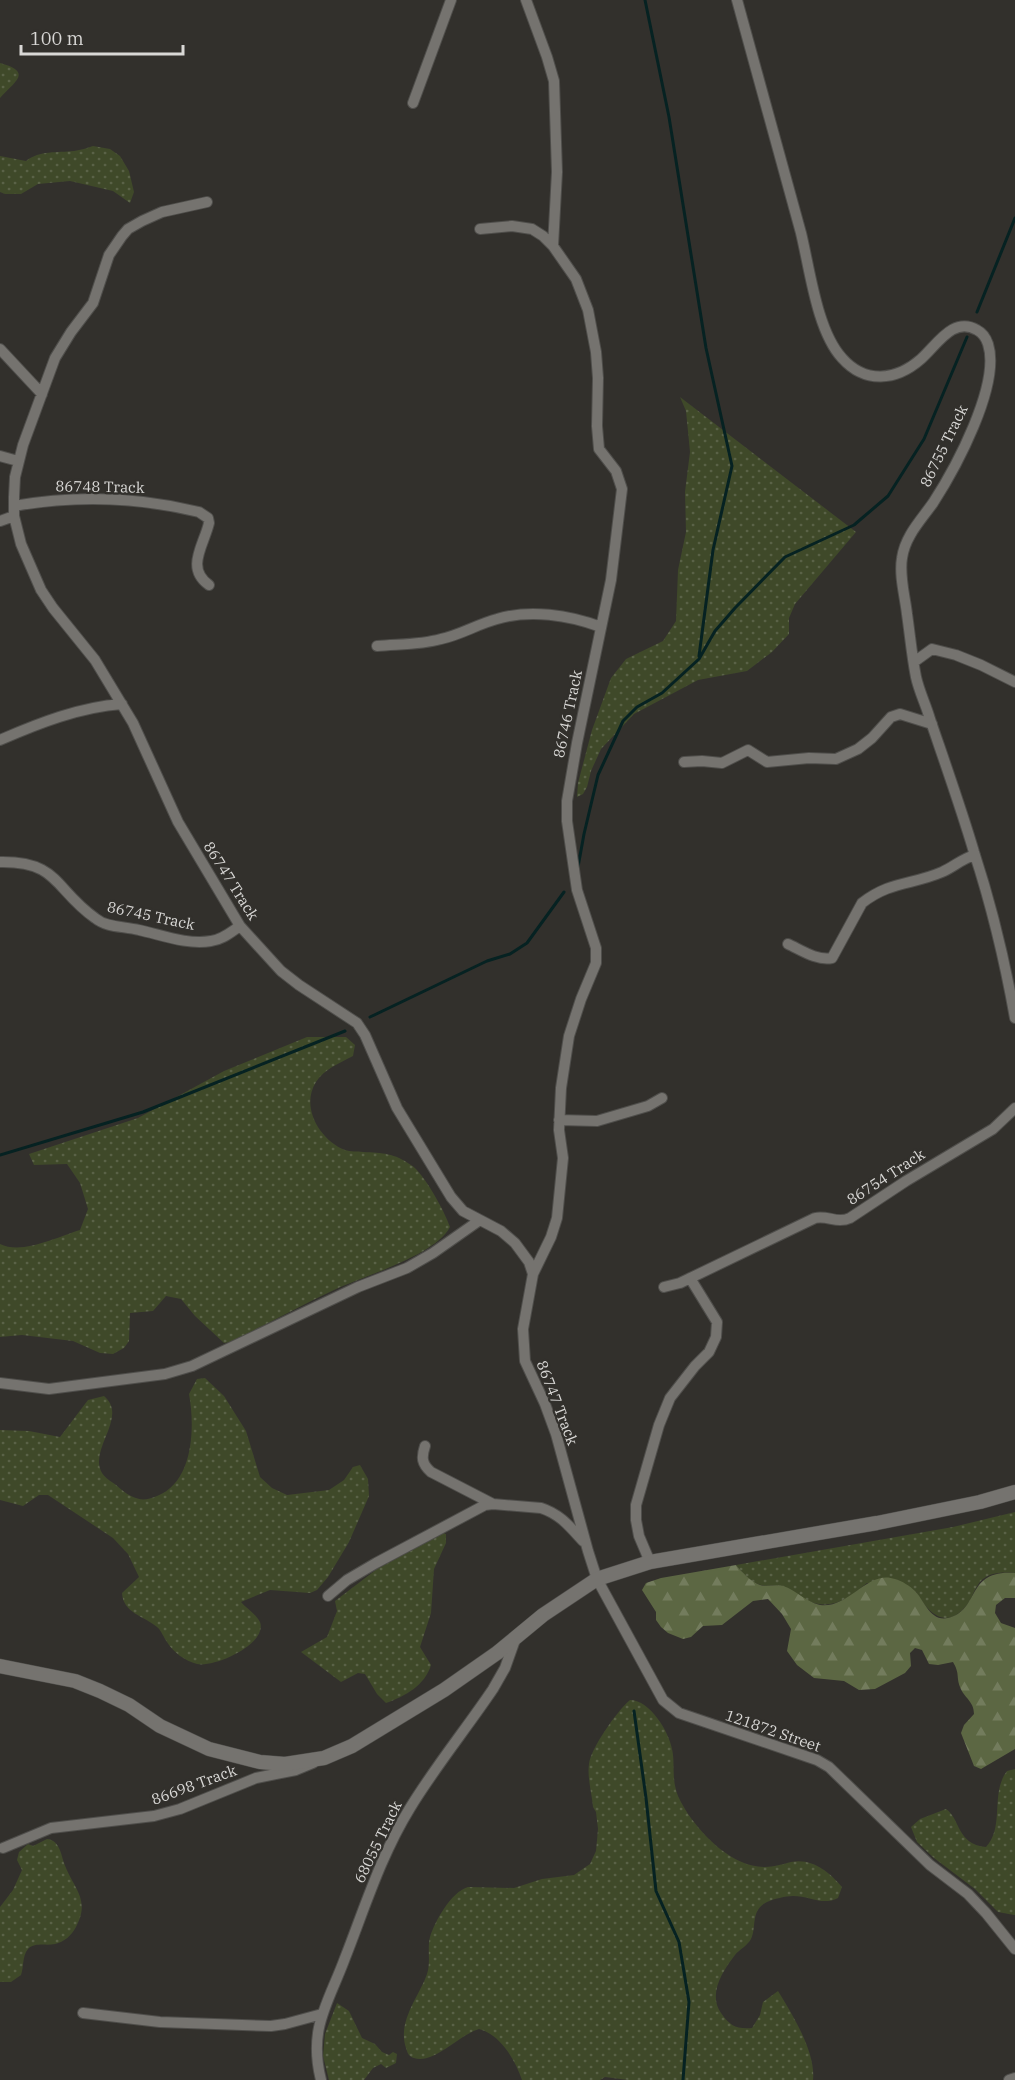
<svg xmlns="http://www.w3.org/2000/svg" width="1015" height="2080" viewBox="0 0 1015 2080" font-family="'IBM Plex Serif',serif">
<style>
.grass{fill:url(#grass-dots)}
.forest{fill:url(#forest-firs)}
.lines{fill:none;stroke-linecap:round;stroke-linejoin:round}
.stream{stroke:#062222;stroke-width:3}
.minor-casing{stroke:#4f4e4b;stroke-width:12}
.tertiary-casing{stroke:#4f4e4b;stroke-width:15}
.minor{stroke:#75736f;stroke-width:10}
.tertiary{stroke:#75736f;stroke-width:14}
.labels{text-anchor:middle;stroke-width:4.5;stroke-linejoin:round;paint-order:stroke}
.street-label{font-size:15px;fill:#d9d8d6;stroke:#32302c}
</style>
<defs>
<pattern id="grass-dots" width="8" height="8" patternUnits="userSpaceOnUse" patternTransform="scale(1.5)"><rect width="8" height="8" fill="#3f4929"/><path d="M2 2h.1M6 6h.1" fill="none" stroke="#5a6247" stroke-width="1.8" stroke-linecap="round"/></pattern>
<pattern id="forest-firs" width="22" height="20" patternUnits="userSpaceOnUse" patternTransform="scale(1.5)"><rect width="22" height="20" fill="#5c6743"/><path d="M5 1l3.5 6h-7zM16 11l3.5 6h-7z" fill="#737c5d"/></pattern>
</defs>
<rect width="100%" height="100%" fill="#32302c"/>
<path class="grass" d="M 0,63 C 34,72 14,82 0,98 Z
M 93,146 L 110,149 L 120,156 L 129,171 L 134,192 L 130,203 L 113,191 L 70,181 L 38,184 L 21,194 L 5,194 L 0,192 L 0,156 L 26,161 C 40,150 57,153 74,151 C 81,150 87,148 93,146 Z
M 680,397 L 856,532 L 795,604 L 789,618 L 789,634 L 772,652 L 747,671 L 698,680 L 634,714 L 601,749 L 591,771 L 587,787 L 583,794 L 577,797 L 578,783 L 592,730 L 611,678 L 626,659 L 663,641 L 676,621 L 678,570 L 686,532 L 685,492 L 690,452 L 686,411 Z
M 307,1037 L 346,1037 L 355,1045 L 353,1056 C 340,1063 324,1069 316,1082 C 300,1107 320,1140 345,1150 C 350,1152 358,1151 363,1152 C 383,1153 394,1153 411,1165 C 424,1173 445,1212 450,1227 C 436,1255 364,1276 334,1290 C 300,1306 265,1325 231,1342 L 224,1343 L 195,1316 L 181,1299 L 166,1296 L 153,1311 L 130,1313 L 129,1341 L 124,1348 L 113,1354 L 100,1353 L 73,1341 L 22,1335 L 0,1337 L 0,1244 C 22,1255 57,1237 80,1230 L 88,1209 L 80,1183 L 67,1164 L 34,1165 L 29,1154 L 138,1118 L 224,1071 Z
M 205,1378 L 224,1396 L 246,1431 L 260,1477 L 272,1488 L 287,1495 L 329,1490 L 344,1480 L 353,1467 L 360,1465 L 368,1479 L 369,1496 L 349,1542 L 328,1577 L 317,1590 L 310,1593 L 270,1590 L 241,1602 C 246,1608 256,1614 260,1622 C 268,1644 214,1668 197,1664 C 185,1661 173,1652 167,1642 C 164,1638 161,1630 157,1627 C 144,1616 123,1613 122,1593 L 139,1577 L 128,1554 L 113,1538 L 48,1495 L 39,1495 L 23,1506 L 0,1500 L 0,1430 L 29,1431 L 60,1437 L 88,1400 L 104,1396 C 129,1417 88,1449 102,1473 C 105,1478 112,1482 116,1485 C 121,1489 126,1494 131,1496 C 141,1501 147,1500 157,1496 C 194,1482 195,1426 189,1394 L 197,1379 Z
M 1015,1512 L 1015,1573 C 1003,1572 989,1572 980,1582 C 974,1589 972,1599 966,1606 C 945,1631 928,1612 916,1592 L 867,1583 C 847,1600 830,1612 804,1599 C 797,1595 791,1589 784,1587 C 777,1584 768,1587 761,1585 C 751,1583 742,1572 736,1565 L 953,1527 Z
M 443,1533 L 446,1534 L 446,1543 L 434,1569 L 431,1613 L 420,1647 L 431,1665 C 425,1685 406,1696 386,1703 L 377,1694 L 365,1674 L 358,1673 L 341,1682 L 301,1652 L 327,1637 L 337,1611 L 335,1601 L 377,1569 Z
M 630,1700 C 650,1700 669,1732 672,1749 C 675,1762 672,1776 676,1790 C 678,1798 684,1807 688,1814 C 705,1838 733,1867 765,1867 C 773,1867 783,1864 791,1862 C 813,1858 829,1872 842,1887 L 838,1898 C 822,1906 810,1896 793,1896 C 786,1896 773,1899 767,1902 C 750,1910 757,1927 751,1939 C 748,1945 739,1950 735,1955 C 722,1972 708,1994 721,2013 C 730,2026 736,2029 752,2028 L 760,2015 L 763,2002 L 778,1991 C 792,2014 816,2052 813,2080 L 628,2080 L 605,2077 L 600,2080 L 522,2080 C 515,2060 501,2035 479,2029 C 459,2035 433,2065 414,2058 C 409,2057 407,2052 406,2048 C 397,2021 419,1997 427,1974 C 431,1962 427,1949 430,1937 C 435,1921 451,1892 468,1887 L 514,1888 L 542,1879 L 574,1875 L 590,1864 L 596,1851 L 598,1829 L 596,1812 L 593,1807 C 592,1794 587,1777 589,1764 C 591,1748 617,1711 630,1700 Z
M 1015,1769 L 1015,1915 L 1014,1915 L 998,1912 L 975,1889 L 934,1858 L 917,1842 L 911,1827 L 920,1819 L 946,1809 C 961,1819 956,1844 986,1847 C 1005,1827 990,1793 1007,1771 Z
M 47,1839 C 59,1840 61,1853 64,1863 C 73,1888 91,1899 76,1927 C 71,1936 64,1942 55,1944 C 46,1946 35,1942 28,1949 C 22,1956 24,1967 21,1975 L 11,1982 L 0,1982 L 0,1907 L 13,1890 L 22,1870 L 17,1860 L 19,1852 L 28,1844 L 33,1846 Z
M 337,2003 L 349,2011 L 362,2038 L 375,2044 L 382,2052 L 389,2055 L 393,2052 L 397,2054 L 396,2063 L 386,2068 L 381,2064 L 373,2068 L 364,2080 L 329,2080 L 323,2056 L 325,2034 Z"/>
<path class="forest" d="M 736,1565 C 742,1572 751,1582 760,1585 C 767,1587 776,1584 783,1586 C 796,1590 806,1602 820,1605 C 849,1609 868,1569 895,1579 C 902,1581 910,1586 915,1591 C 924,1600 930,1622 948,1618 C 981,1610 965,1569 1015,1573 L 1015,1598 L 1005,1598 L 996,1605 L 995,1613 L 1001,1623 L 1015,1628 L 1015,1749 L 981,1769 L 974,1766 L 961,1733 L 964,1725 L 974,1714 C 974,1701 964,1698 960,1687 C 956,1676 960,1674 953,1662 L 938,1665 L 929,1664 L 922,1650 L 915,1648 L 910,1653 L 911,1666 L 905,1673 L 875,1689 L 859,1690 L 844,1681 L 814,1678 L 797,1665 L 787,1651 L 791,1629 L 782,1614 L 768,1599 L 753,1601 L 722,1625 L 703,1626 L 691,1637 L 683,1639 L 668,1633 L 661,1627 L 656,1620 L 656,1612 L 642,1590 L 646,1583 L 661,1578 Z"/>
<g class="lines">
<path class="stream" d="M 645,0 L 669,117 L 706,348 L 732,466 L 713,550 L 699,656
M 977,312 L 1015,218
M 578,867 L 584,834 L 598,775 L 623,721 L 637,707 L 662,693 L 699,659 L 715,631 L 735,608 L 785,557 L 854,525 L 888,496 L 924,439 L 967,337
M 370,1017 L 487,961 L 510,954 L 527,943 L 564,892
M 0,1155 L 143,1112 L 345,1031
M 634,1711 L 646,1798 L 656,1891 L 679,1942 L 689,2002 L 683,2080"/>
<defs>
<path id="minor" d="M 526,0 L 547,57 L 554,81 L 557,172 L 553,246
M 737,0 C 758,78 780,155 801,233 C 810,270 817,331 842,358 C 865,384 896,381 921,359 C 937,345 953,316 977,330 C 983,333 986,338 988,344 C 1001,385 955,469 933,503 C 921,520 905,536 902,558 C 899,576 905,596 907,614 C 910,635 912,657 916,677 C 919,691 926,705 930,719 C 945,763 961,808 974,852 C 992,907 1005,962 1015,1018
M 413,103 L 451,0
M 207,202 L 162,212 L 142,221 L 128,229 L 122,236 L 109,255 L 93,303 L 71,332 L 55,358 L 23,445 L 15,477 L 14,497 L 14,516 L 21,544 L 41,590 L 53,608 L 95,660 L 133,723 L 178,822 L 240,926 L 281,971 L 299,985 L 357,1023 L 365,1035 L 397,1108 L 451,1197 L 463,1211 L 501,1231 L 515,1243 L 529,1262 L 533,1274
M 480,229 L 512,226 L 532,229 L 543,236 L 553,246 L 576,279 L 588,310 L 596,352 L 598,378 L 597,426 L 599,449 L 616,471 L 622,489 L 611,580 L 577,743 L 567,801 L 567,821 L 577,890 L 596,948 L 596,963 L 581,999 L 569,1036 L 561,1088 L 559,1130 L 563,1158 L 557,1218 L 551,1237 L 533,1274 L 523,1329 L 525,1361 L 545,1404 L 556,1434 L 588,1551 L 597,1579 L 663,1700 L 679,1713 L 817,1760 L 829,1767 L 930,1865 L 968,1894 L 986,1913 L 1015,1949
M 0,349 L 42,394
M 0,456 L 18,461
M 14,506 C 76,495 138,497 199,512 L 208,518 L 209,523 C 204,545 185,568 209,585
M 0,521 L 14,516
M 377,646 C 398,644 420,645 441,639 C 460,635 478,624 497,619 C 530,609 569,615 601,627
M 914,662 L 932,649 L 956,655 L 981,665 L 1015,682
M 0,740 C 39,723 80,707 122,704
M 684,762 L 702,761 L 722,763 L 748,750 L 767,762 L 809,758 L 836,759 L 858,749 L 872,738 L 891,717 L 900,714 L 932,724
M 0,862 C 59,861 54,889 95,918 C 107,928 124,926 139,930 C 162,935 187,945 211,941 C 222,940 231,932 240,926
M 788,944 C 801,950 817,961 832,958 L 862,903 C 890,881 912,885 942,872 C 954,867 961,859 975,855
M 559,1120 L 597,1121 L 648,1106 L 662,1098
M 664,1287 L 680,1283 L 815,1218 C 828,1215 837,1224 850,1218 L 906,1181 L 993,1129 L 1015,1108
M 0,1383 L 49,1389 L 165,1374 L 192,1366 L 358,1287 L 407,1268 L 433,1253 L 480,1220
M 425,1446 C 421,1458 422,1464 431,1472 L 493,1504
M 650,1562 L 639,1536 L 636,1520 L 636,1505 L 659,1425 L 670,1398 L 695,1366 L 709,1352 L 716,1337 L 717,1322 L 690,1278
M 328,1596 L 347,1580 L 376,1563 L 485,1505 L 493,1504 L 541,1508 C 560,1514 570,1527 583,1541
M 3,1848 L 51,1828 L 154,1816 L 180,1809 L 256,1778 L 296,1770 L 313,1763
M 83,2013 L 160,2022 L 271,2026 L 285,2024 L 322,2014
M 321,2080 C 308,2028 328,2004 345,1958 C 365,1907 381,1855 410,1808 C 435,1767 466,1729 493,1689 L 505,1668 L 516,1637
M 1009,2080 L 1015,2078"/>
<path id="tertiary" d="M 0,1666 L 75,1681 L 100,1691 L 129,1705 L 160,1726 L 209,1749 L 260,1762 L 285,1764 L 324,1758 L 352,1746 L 444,1690 L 497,1653 L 543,1615 L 597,1579 L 650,1562 L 877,1523 L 980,1502 L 1015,1492"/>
</defs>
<use href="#minor" class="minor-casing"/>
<use href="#tertiary" class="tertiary-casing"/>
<use href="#minor" class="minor"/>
<use href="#tertiary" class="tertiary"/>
</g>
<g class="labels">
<g class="street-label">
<text transform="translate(944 446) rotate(-64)" y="5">86755 Track</text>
<text transform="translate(100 487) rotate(1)" y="5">86748 Track</text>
<text transform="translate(568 714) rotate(-78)" y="5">86746 Track</text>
<text transform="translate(231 881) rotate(58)" y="5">86747 Track</text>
<text transform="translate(151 916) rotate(12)" y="5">86745 Track</text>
<text transform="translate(886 1177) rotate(-33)" y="5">86754 Track</text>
<text transform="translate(557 1403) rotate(69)" y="5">86747 Track</text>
<text transform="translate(773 1731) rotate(19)" y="5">121872 Street</text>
<text transform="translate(194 1785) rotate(-20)" y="5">86698 Track</text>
<text transform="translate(378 1842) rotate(-64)" y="5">68055 Track</text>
</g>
</g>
<path d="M21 45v9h162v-9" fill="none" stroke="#d9d8d6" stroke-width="3"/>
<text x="30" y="45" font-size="18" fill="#d9d8d6" stroke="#32302c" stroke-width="4.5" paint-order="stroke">100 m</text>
</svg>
